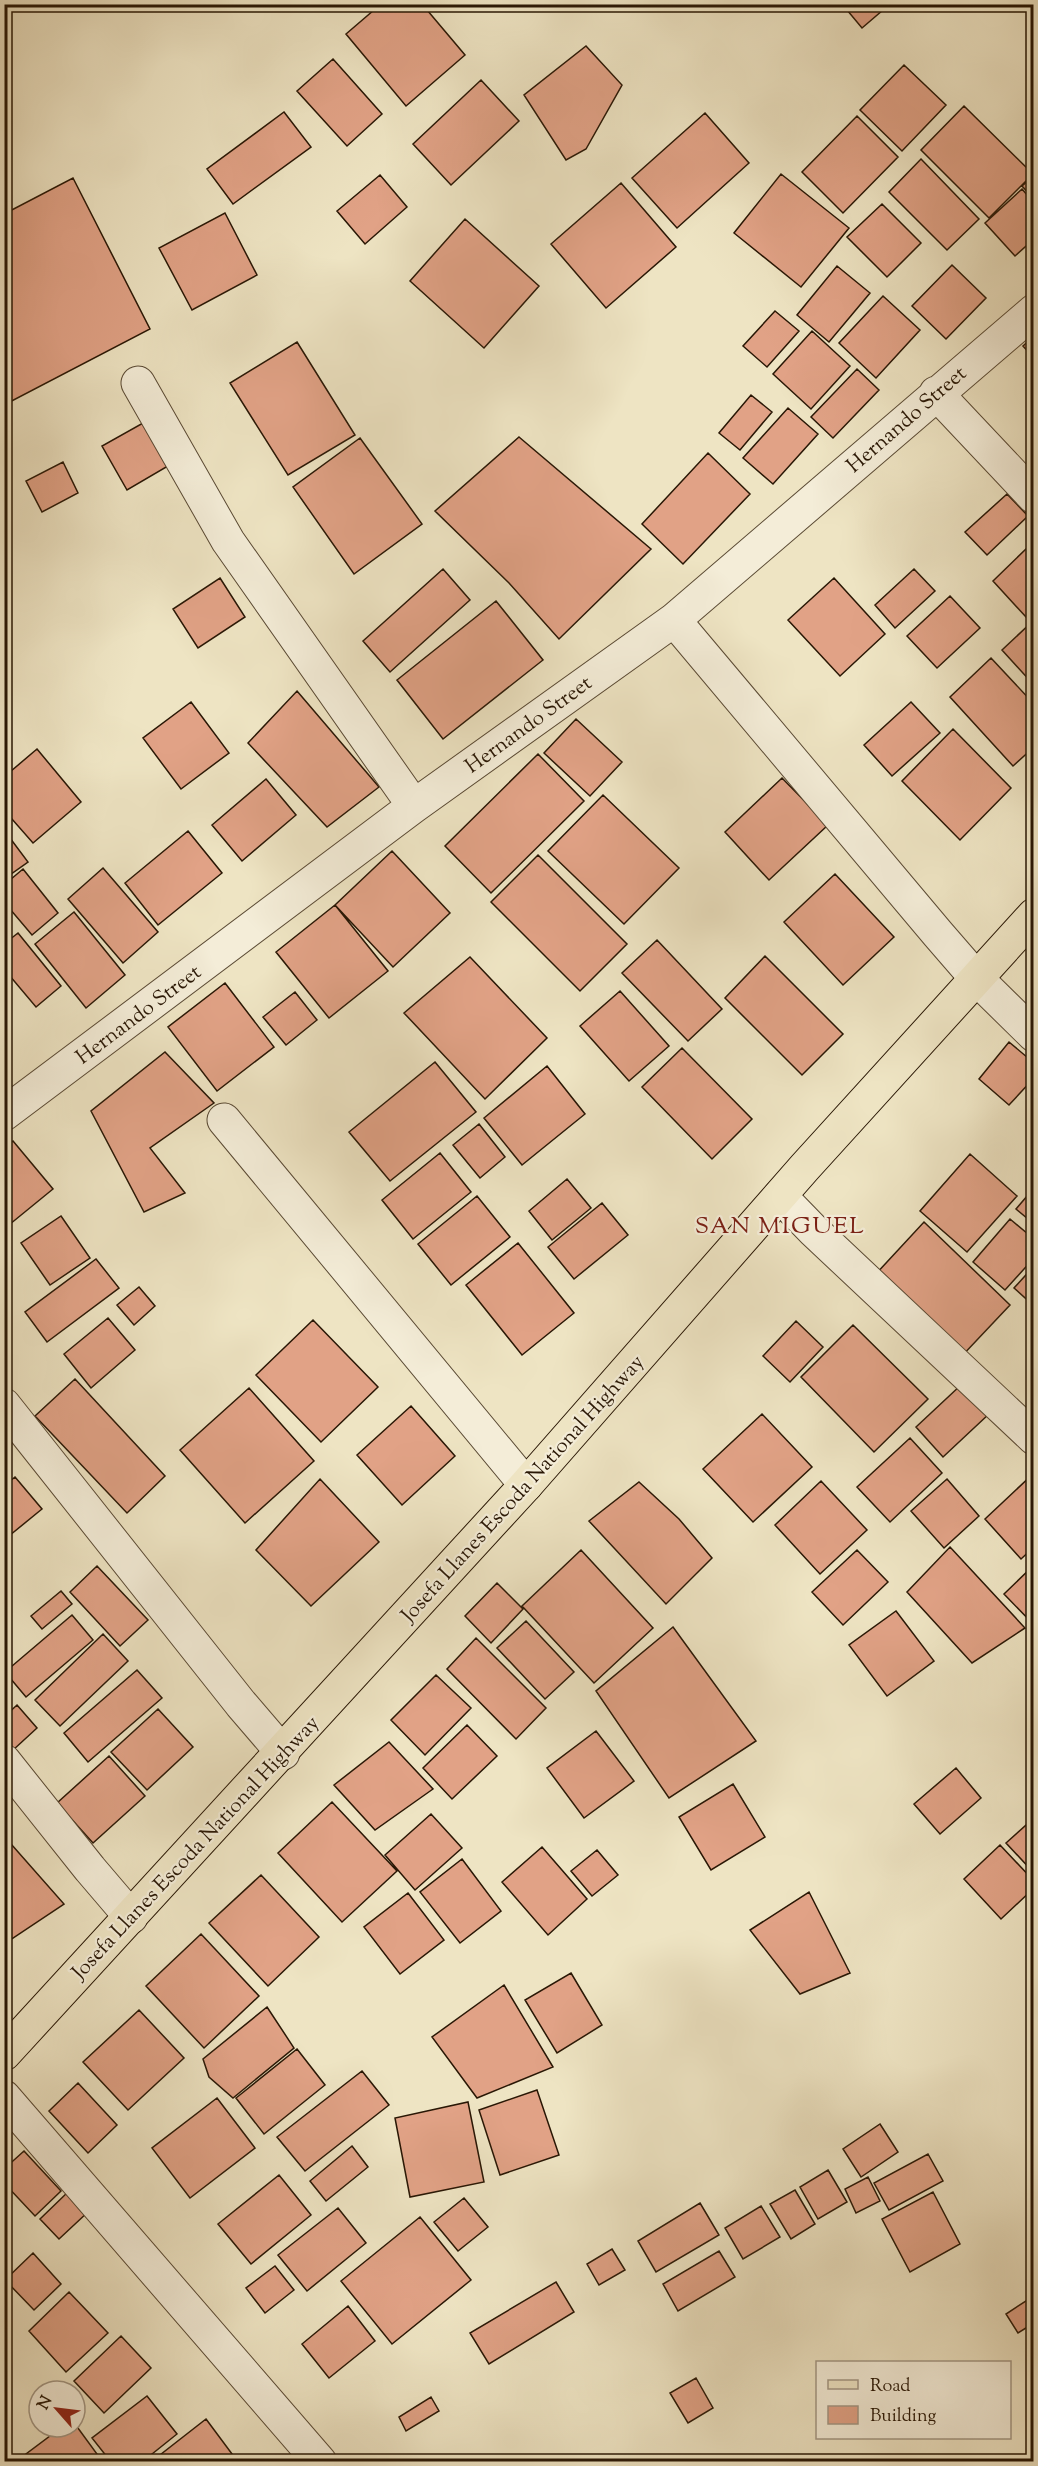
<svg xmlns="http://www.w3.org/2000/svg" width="1038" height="2466" viewBox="0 0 1038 2466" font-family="'Sorts Mill Goudy',serif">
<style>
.building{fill:#e1a286;stroke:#291705;stroke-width:1.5}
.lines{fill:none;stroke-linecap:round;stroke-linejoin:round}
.minor-casing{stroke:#5a4a34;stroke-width:35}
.primary-casing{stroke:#291705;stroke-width:35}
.minor{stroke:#f4edd8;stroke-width:33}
.primary{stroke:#eee4c3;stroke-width:33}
.labels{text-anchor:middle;stroke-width:4.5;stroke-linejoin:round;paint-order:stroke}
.street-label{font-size:21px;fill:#291705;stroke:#f4edd8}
.quarter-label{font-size:24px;letter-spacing:1.5px;fill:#7a1f14;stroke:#f4edd8}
</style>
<rect width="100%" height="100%" fill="#eee4c3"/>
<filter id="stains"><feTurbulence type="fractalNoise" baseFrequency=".00333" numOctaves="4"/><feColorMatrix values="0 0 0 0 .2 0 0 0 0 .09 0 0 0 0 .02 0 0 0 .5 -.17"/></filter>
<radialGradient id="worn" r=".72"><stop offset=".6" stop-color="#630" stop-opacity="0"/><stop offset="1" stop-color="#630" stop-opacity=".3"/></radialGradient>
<path class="building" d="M 381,4 L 422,4 L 465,55 L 406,106 L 346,34 Z
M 842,4 L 890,4 L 862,28 Z
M 586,46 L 622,85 L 586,149 L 566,160 L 524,95 Z
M 333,59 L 382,114 L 347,146 L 297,91 Z
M 904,65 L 946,105 L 902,151 L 860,110 Z
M 481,80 L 519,121 L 451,185 L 413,144 Z
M 964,106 L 1033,174 L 989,218 L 921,150 Z
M 284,112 L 311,147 L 233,204 L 207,169 Z
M 705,113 L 749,163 L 677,228 L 632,178 Z
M 857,116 L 898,157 L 843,213 L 802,172 Z
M 921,159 L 979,219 L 947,250 L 889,192 Z
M 781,174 L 849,228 L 801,287 L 734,233 Z
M 380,175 L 407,207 L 365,244 L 337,211 Z
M 1034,176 L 1034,199 L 1022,186 Z
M 73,178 L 150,329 L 4,405 L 4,214 Z
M 621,183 L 676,247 L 606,308 L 551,244 Z
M 1022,189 L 1034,203 L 1034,239 L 1015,256 L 985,223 Z
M 882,204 L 921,243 L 887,277 L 847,237 Z
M 225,213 L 257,275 L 192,310 L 159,248 Z
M 465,219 L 539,286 L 484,348 L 410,281 Z
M 952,265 L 986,298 L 946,339 L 912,306 Z
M 837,266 L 870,293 L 829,342 L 797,315 Z
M 883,296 L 920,330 L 876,378 L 839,343 Z
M 775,311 L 799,331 L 767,367 L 743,346 Z
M 812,331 L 850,366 L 811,409 L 773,374 Z
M 1034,336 L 1034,358 L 1023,346 Z
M 297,342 L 355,435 L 288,475 L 230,383 Z
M 857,369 L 879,390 L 833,438 L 811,417 Z
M 751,395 L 772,412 L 740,450 L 719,433 Z
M 788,408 L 818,434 L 773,484 L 743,458 Z
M 143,423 L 168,466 L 127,490 L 102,446 Z
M 519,437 L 651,549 L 559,639 L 509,583 L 435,511 Z
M 360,438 L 422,524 L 354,574 L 293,487 Z
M 708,453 L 750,494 L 683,564 L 642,524 Z
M 63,462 L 78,493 L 42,512 L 26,481 Z
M 1007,494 L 1028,516 L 987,555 L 965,532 Z
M 1028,547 L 1034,554 L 1034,611 L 1026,617 L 993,581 Z
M 443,569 L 470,600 L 390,672 L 363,641 Z
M 914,569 L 935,591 L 895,628 L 875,605 Z
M 220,578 L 245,617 L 198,648 L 173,609 Z
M 834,578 L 885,634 L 840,676 L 788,620 Z
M 950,596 L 980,628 L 937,668 L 907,636 Z
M 496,601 L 543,660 L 443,739 L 397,680 Z
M 1034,620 L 1034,681 L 1032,683 L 1002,650 Z
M 991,658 L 1034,704 L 1034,747 L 1013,766 L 950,697 Z
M 297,691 L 379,787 L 327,827 L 248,743 Z
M 191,702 L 229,753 L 181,789 L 143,738 Z
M 911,702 L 940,733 L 892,776 L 864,745 Z
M 576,719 L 622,762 L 590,796 L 544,753 Z
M 953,729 L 1011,788 L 960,840 L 902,781 Z
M 37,749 L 81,802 L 33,843 L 4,810 L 4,777 Z
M 538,754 L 584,801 L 491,893 L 445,846 Z
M 782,778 L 828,825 L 769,880 L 725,832 Z
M 266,779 L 296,815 L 242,861 L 212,825 Z
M 603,795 L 679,868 L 624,924 L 548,851 Z
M 4,830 L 28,862 L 4,879 Z
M 188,831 L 222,873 L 158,925 L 125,883 Z
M 392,851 L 450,913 L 393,967 L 335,905 Z
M 538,855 L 627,944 L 580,991 L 491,902 Z
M 103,868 L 158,932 L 123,963 L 68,899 Z
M 23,869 L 58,913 L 32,935 L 4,902 L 4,885 Z
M 835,874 L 894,937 L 843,985 L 784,922 Z
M 335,905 L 388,971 L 329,1018 L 276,952 Z
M 74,912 L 125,975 L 86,1008 L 35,944 Z
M 18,933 L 61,986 L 36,1007 L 4,969 L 4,944 Z
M 657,940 L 722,1009 L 688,1041 L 622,973 Z
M 765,956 L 843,1034 L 802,1075 L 725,998 Z
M 470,957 L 547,1038 L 485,1099 L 404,1013 Z
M 225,983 L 274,1047 L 217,1091 L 168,1027 Z
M 620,991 L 669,1046 L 629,1081 L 580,1026 Z
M 295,992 L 317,1020 L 286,1045 L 263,1017 Z
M 1009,1042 L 1034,1063 L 1034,1078 L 1009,1105 L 979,1079 Z
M 682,1048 L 752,1119 L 712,1159 L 642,1087 Z
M 165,1052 L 214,1103 L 150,1148 L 185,1193 L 144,1212 L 91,1111 Z
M 435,1062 L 476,1112 L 390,1181 L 349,1132 Z
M 547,1066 L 585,1114 L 522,1165 L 484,1118 Z
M 479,1124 L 505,1157 L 480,1178 L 453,1145 Z
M 13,1141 L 53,1189 L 4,1229 L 4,1148 Z
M 440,1153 L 471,1192 L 413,1239 L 382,1200 Z
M 970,1154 L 1017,1196 L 967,1252 L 920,1211 Z
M 567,1179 L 591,1208 L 552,1240 L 529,1211 Z
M 1034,1188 L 1034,1224 L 1016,1209 Z
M 477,1196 L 510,1237 L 451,1285 L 418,1244 Z
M 602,1203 L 628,1235 L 574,1279 L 548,1247 Z
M 61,1216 L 90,1258 L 50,1285 L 21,1243 Z
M 1010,1219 L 1034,1239 L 1034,1258 L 1005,1290 L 973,1262 Z
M 924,1222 L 1010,1305 L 960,1358 L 874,1276 Z
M 518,1243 L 574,1313 L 522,1355 L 466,1285 Z
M 96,1259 L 119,1288 L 47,1342 L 25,1312 Z
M 1034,1266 L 1034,1306 L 1014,1288 Z
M 139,1287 L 155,1306 L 134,1325 L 117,1305 Z
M 108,1318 L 135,1350 L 91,1388 L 64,1354 Z
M 313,1320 L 378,1387 L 321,1442 L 256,1375 Z
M 796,1321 L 823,1347 L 790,1382 L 763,1356 Z
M 853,1325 L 928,1399 L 874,1452 L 801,1377 Z
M 75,1379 L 165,1476 L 127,1513 L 35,1416 Z
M 962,1384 L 990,1413 L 943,1457 L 916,1427 Z
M 249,1388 L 314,1461 L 245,1523 L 180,1450 Z
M 411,1406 L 455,1456 L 402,1505 L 357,1455 Z
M 762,1414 L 812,1467 L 753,1522 L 703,1469 Z
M 910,1438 L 942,1473 L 890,1522 L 857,1487 Z
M 1034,1473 L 1034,1547 L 1021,1559 L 985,1519 Z
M 15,1477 L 42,1509 L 4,1540 L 4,1486 Z
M 320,1479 L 379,1542 L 311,1606 L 256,1550 Z
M 947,1479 L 979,1516 L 944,1548 L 911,1511 Z
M 821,1481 L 867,1530 L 820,1574 L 775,1525 Z
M 639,1482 L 679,1519 L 712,1558 L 666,1604 L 589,1521 Z
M 950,1547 L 1025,1628 L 972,1663 L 907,1592 Z
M 581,1550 L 653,1628 L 594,1683 L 522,1606 Z
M 857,1550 L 888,1582 L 843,1625 L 812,1592 Z
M 1034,1565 L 1034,1625 L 1004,1594 Z
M 97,1566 L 148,1620 L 120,1646 L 70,1592 Z
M 497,1583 L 523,1609 L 491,1643 L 465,1616 Z
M 61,1591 L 72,1604 L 42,1629 L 31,1616 Z
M 896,1611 L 934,1661 L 887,1696 L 849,1645 Z
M 72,1615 L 93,1640 L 26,1697 L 5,1672 Z
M 526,1621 L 574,1672 L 545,1699 L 497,1648 Z
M 673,1627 L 756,1741 L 669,1798 L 596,1691 Z
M 103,1634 L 128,1661 L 60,1726 L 35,1700 Z
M 476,1638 L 546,1708 L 516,1739 L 447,1669 Z
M 137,1670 L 162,1698 L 88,1762 L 64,1733 Z
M 436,1675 L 471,1708 L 425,1755 L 391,1720 Z
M 17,1705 L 37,1728 L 12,1751 L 4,1742 L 4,1717 Z
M 158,1709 L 193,1747 L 147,1790 L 111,1752 Z
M 467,1725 L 497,1756 L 452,1799 L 423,1768 Z
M 596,1731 L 634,1781 L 584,1818 L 547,1768 Z
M 389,1742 L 433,1789 L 375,1830 L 334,1785 Z
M 109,1756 L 145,1796 L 93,1843 L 57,1803 Z
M 956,1768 L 981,1798 L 940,1834 L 914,1804 Z
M 733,1784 L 765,1837 L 711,1870 L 679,1817 Z
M 332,1802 L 397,1871 L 342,1922 L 278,1853 Z
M 431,1814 L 462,1848 L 415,1890 L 385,1855 Z
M 1034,1818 L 1034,1873 L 1006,1843 Z
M 4,1836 L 64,1904 L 4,1944 Z
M 1000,1845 L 1034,1881 L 1034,1888 L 1001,1919 L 964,1879 Z
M 542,1847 L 587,1899 L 548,1935 L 502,1882 Z
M 597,1850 L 618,1875 L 592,1896 L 571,1871 Z
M 462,1859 L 501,1911 L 460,1943 L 420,1892 Z
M 261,1875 L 319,1937 L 268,1986 L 209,1923 Z
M 809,1892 L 850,1973 L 800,1994 L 750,1930 Z
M 408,1893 L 444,1940 L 400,1974 L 364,1927 Z
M 201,1934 L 259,1996 L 204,2048 L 146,1986 Z
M 571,1973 L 602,2025 L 557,2053 L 525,2000 Z
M 504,1985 L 553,2067 L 477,2098 L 432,2037 Z
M 267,2007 L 294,2048 L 233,2098 L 209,2077 L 203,2059 Z
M 139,2010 L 184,2058 L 128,2110 L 83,2062 Z
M 297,2049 L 325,2085 L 264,2134 L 236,2098 Z
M 362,2071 L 389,2105 L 305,2171 L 277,2137 Z
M 78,2083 L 117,2125 L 88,2153 L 49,2111 Z
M 537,2090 L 559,2155 L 500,2175 L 479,2110 Z
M 217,2098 L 255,2148 L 190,2198 L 152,2148 Z
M 468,2102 L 484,2182 L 410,2197 L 395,2118 Z
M 880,2124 L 898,2152 L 861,2177 L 843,2149 Z
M 352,2146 L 368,2167 L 326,2201 L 310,2181 Z
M 24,2151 L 61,2191 L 35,2216 L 4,2183 L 4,2169 Z
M 928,2154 L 943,2181 L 889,2210 L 874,2183 Z
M 828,2170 L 847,2202 L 818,2219 L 800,2187 Z
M 279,2175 L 311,2215 L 251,2264 L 218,2224 Z
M 868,2177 L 880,2201 L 856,2213 L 845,2189 Z
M 70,2190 L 89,2211 L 59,2239 L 40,2219 Z
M 795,2190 L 815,2224 L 791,2239 L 770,2204 Z
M 933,2192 L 960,2244 L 910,2272 L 882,2219 Z
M 464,2198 L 488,2227 L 458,2251 L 434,2222 Z
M 700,2203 L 719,2235 L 656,2272 L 638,2241 Z
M 761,2206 L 780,2237 L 743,2259 L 725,2228 Z
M 338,2208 L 366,2243 L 307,2291 L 278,2255 Z
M 420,2217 L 471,2280 L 392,2344 L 341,2281 Z
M 612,2249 L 625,2270 L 599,2285 L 587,2264 Z
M 719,2251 L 735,2277 L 678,2311 L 663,2284 Z
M 33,2253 L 61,2284 L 34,2310 L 5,2280 Z
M 275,2266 L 294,2290 L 265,2313 L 246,2288 Z
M 556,2282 L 574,2312 L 489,2364 L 470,2333 Z
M 69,2292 L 108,2333 L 66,2372 L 29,2331 Z
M 1032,2297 L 1034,2323 L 1018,2333 L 1006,2314 Z
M 348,2306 L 375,2341 L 329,2378 L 302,2344 Z
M 121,2336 L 151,2368 L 104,2413 L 74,2381 Z
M 696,2378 L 713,2408 L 688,2423 L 670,2393 Z
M 147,2396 L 177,2434 L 142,2462 L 111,2462 L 92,2438 Z
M 431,2397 L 439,2411 L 406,2431 L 399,2417 Z
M 206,2419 L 238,2462 L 151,2462 Z
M 75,2424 L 97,2454 L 86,2462 L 25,2462 L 22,2457 L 62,2427 L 75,2427 Z"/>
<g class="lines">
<defs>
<path id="minor" d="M 138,383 L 228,541 L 414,806
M 936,393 L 1034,497
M 674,620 L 938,934 L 977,979 L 1034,1035
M 4,1114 L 414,806 L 674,620 L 1034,311
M 224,1120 L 526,1485
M 780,1196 L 814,1231 L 1034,1438
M 4,1405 L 241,1704 L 283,1753
M 4,1761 L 90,1869 L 131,1917
M 4,2097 L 320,2462"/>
<path id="primary" d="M 4,2054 L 526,1485 L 805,1167 L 1034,915"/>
</defs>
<use href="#minor" class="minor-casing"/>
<use href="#primary" class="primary-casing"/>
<use href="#minor" class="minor"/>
<use href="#primary" class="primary"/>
</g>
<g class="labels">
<g class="street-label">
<text transform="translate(906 419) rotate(-41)" y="7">Hernando Street</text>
<text transform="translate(528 724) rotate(-36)" y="7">Hernando Street</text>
<text transform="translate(138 1014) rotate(-37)" y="7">Hernando Street</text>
<text transform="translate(522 1488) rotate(-48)" y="7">Josefa Llanes Escoda National Highway</text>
<text transform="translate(195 1847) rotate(-47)" y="7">Josefa Llanes Escoda National Highway</text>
</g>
<g class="quarter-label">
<text x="780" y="1233">SAN MIGUEL</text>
</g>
</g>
<rect width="1038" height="2466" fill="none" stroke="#eee4c3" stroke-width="24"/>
<rect x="6" y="6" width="1026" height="2454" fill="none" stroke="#291705" stroke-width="3"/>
<rect x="12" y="12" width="1014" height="2442" fill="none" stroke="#291705" stroke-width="1.5"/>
<rect x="816" y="2361" width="195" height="78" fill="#f4edd8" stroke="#a39784" stroke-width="1.5"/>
<rect x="828" y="2380" width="30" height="9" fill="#eee4c3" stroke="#a39784" stroke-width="1.5"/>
<text x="870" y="2391" font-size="18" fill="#291705">Road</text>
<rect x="828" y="2406" width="30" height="18" fill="#e1a286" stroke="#a39784" stroke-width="1.5"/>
<text x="870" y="2421" font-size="18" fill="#291705">Building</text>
<g transform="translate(57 2409) rotate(298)"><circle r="28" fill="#f4edd8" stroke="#a39784" stroke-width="1.5"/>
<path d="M0-4.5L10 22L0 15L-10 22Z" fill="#8f2418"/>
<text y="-9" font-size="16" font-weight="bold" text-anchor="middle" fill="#291705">N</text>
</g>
<rect width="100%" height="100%" filter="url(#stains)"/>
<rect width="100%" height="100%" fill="url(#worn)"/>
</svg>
